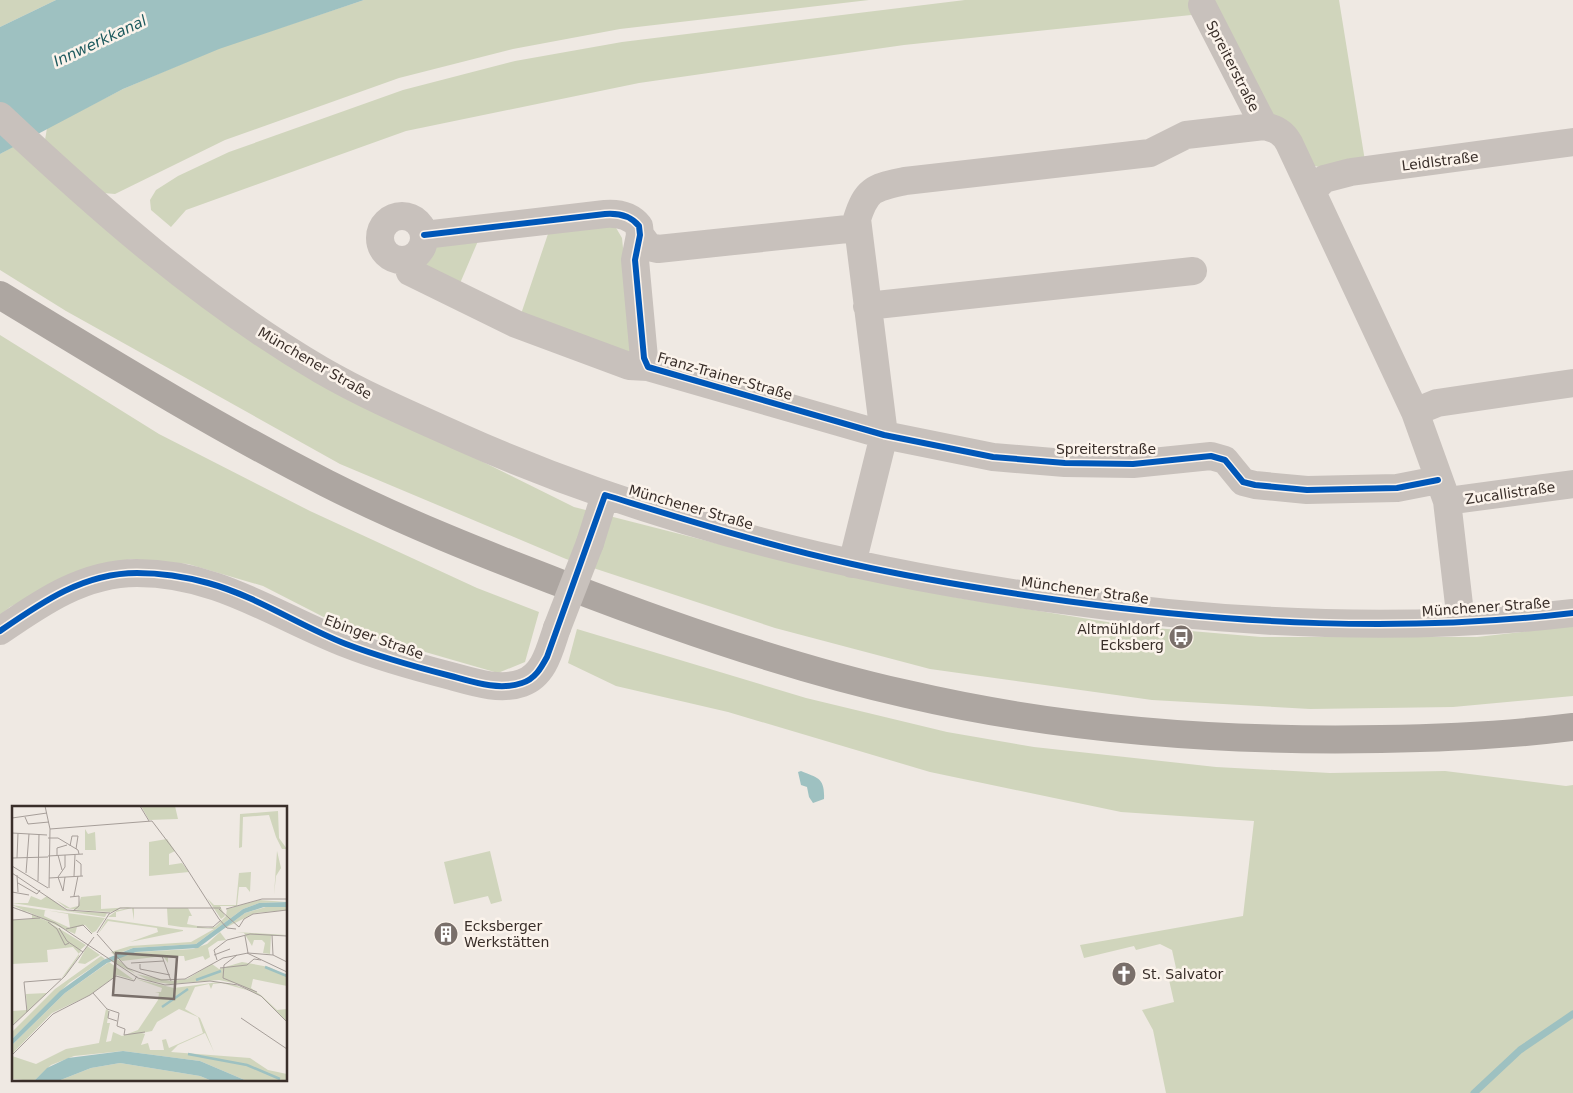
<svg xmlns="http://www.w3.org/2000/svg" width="1573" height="1093" viewBox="0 0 1573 1093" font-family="'DejaVu Sans',sans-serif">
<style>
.green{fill:#d0d5bc}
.water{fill:#9ec1c1}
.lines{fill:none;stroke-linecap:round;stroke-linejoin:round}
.stream{stroke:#9ec1c1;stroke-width:7}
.minor{stroke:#c8c1bc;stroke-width:28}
.major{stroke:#ada6a1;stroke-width:28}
.minor-bridge{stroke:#c8c1bc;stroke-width:28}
.cycleway-casing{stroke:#fbf3eb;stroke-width:9}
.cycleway{stroke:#0057b8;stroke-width:6}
.labels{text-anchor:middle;stroke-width:5;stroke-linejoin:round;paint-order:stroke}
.street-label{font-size:14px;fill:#392e29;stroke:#fbf3eb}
.poi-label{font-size:14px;fill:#392e29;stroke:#fbf3eb;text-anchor:start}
.water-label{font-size:15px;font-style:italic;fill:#1c595d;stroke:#fbf3eb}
.inset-river{fill:none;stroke:#9ec1c1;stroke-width:2.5}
.inset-road{fill:none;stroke:#a69e99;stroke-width:1}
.view{fill:#796f6a;fill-opacity:0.15;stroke:#796f6a;stroke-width:2.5}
.inset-edge{fill:none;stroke:#392e29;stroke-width:2.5}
</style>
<rect width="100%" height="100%" fill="#efe9e3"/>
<path class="green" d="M 0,0 L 56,0 L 0,27 Z
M 364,0 L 869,0 L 620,29 L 513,49 L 399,78 L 225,140 L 115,194 L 103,193 L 45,140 L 47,128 L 123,89 L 219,48 Z
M 965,0 L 1339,0 L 1365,161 C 1352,163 1332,170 1319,167 C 1281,159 1236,47 1220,12 L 904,45 L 639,83 L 406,131 L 186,210 L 171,227 L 151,210 L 150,200 L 156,190 L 178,176 L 229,152 L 403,90 L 515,61 L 622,42 Z
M 14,146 L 80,205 L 465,453 L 574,507 L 821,570 L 959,598 L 1132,626 L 1261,637 L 1477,637 L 1573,626 L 1573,696 L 1453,707 L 1310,709 L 1152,700 L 930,669 L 775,628 L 566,559 L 340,464 L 66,311 L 0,270 L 0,154 Z
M 615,226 L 622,238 L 634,356 L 520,317 L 550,228 Z
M 478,241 L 458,288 L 424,266 L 431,259 L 437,245 Z
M 0,335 L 159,434 L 310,511 L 477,588 L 539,612 L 525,662 L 498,673 L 349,630 L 263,586 L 188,564 L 131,559 L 80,572 L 10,607 L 0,615 Z
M 577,629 L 806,698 L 947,732 L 1034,747 L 1216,767 L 1330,773 L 1445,771 L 1566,786 L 1573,785 L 1573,1093 L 1166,1093 L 1153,1030 L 1142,1010 L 1174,1002 L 1169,980 L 1176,968 L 1172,950 L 1160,944 L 1136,950 L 1134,946 L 1084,958 L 1080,945 L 1243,916 L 1254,821 L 1121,812 L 930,772 L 728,712 L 616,686 L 568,663 Z
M 490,851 L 502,901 L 491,904 L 488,896 L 454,904 L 444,862 Z"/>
<path class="water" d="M 56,0 L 364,0 L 219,49 L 123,89 L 0,154 L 0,27 Z
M 801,771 C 818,778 825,778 824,799 L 813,803 L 809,797 L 807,787 L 801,785 L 798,772 Z"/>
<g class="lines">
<path class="stream" d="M 1474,1093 L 1520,1050 L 1573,1014"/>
<path class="minor" d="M 1202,5 L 1264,126 C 1276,129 1283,132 1289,143 L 1415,412 L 1447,501 L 1461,622
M 0,116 C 100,210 202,300 321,370 C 366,396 413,416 460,437 C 650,522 855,572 1061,600 C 1231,624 1402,633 1573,613
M 1312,191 L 1324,179 L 1351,172 L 1573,142
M380 238a22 22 0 1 1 44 0a22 22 0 1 1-44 0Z
M 424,235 L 605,214 C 618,213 630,215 639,226 L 640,235 L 635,260 L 644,358 L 648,367 L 884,435 L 993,457 L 1065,463 L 1133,464 L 1211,456 L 1225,460 L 1243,482 L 1255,485 L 1307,490 L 1397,488 L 1438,480
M 640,235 L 649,247 L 658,249 L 857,228
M 406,260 L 410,272 L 516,324 L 629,366 L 648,367
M 867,306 L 1193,271
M 1415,412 L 1437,403 L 1573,383
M 1447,501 L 1573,484
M 590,543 L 605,495
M 852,564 L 884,435 L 857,219 C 867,188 874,188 905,181 L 1150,153 L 1186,135 L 1264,126
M 0,631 C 42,602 84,573 137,573 C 218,573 275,616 347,644 C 380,657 416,667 451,676 C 473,682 500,691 522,683 C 545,675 550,648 557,628"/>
<path class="major" d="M 0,295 C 107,360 214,426 326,483 C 403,522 484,554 565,585 C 676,628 791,668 907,694 C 1062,730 1222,742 1381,739 C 1445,738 1509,735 1573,727"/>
<path class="minor-bridge" d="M 557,628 L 590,543"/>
<defs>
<path id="cycleway" d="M 424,235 L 605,214 C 618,213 630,215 639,226 L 640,235 L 635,260 L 644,358 L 648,367 L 884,435 L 993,457 L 1065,463 L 1133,464 L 1211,456 L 1225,460 L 1243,482 L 1255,485 L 1307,490 L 1397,488 L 1438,480
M 0,631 C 42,602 84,573 137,573 C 159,573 186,577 208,583 C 256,596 300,626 346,644 C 380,657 416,667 451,676 C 473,682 499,691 522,683 C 535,679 541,668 547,657 L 605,495 C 687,520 769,546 852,564 C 923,580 995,591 1066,601 C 1235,624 1404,633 1573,613"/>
</defs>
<use href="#cycleway" class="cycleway-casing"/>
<use href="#cycleway" class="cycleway"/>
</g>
<defs>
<symbol id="bus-disc" viewBox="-11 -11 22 22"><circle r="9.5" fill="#796f6a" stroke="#fbf3eb"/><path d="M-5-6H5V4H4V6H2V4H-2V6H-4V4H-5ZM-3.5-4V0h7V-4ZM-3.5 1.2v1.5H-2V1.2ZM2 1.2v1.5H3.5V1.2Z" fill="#fff"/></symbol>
<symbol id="building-disc" viewBox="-11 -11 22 22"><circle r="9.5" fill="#796f6a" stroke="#fbf3eb"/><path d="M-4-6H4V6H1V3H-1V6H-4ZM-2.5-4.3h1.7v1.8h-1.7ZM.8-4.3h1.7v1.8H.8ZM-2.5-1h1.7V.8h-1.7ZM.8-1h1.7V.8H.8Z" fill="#fff"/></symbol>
<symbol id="church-disc" viewBox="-11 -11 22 22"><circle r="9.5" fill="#796f6a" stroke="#fbf3eb"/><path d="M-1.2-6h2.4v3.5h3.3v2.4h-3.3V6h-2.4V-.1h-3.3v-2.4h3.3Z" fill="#fff"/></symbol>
</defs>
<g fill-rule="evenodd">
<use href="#bus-disc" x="1167" y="623" width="28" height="28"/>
<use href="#building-disc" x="432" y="920" width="28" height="28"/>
<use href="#church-disc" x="1110" y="960" width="28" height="28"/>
</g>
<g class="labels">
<g class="street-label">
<text transform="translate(1233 66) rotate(63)" y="5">Spreiterstraße</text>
<text transform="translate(1440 161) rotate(-7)" y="5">Leidlstraße</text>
<text transform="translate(315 363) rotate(30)" y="5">Münchener Straße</text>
<text transform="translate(725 376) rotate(16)" y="5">Franz-Trainer-Straße</text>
<text x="1106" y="454">Spreiterstraße</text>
<text transform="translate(1510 493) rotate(-8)" y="5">Zucallistraße</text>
<text transform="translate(691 507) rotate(16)" y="5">Münchener Straße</text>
<text transform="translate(1085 590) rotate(8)" y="5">Münchener Straße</text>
<text transform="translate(1486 607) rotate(-4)" y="5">Münchener Straße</text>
<text transform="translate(374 637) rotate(20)" y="5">Ebinger Straße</text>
</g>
<g class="poi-label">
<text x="1164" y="634" text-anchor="end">Altmühldorf,<tspan x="1164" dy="16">Ecksberg</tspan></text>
<text x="464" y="931">Ecksberger<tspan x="464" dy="16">Werkstätten</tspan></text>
<text x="1142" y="979">St. Salvator</text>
</g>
<g class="water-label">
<text transform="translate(100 41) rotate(-25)" y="5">Innwerkkanal</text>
</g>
</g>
<g transform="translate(12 806)">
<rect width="275" height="275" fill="#efe9e3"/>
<path d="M 129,0 L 163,0 L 166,13 L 137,14 ZM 266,5 L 267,32 L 275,43 L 270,43 L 264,31 L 257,9 L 231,11 L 230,41 L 227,42 L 228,8 ZM 73,23 L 76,28 L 83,26 L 84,44 L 73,44 ZM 155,33 L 163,45 L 157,48 L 157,59 L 170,57 L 177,66 L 137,70 L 137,36 ZM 265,45 L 269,62 L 264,70 L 262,89 ZM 239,66 L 238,86 L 234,81 L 227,81 L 225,100 L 208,100 L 213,110 L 209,113 L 195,92 L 202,99 L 224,99 L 227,67 ZM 89,89 L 89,103 L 120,101 L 98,106 L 67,104 L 54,102 L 44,94 L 58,102 L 66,100 L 69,91 ZM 19,90 L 29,94 L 35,90 L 56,105 L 95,107 L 93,111 L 0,97 L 16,97 ZM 247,94 L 275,96 L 247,97 L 231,103 L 184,138 L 121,142 L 102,149 L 99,146 L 118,140 L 179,136 L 202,123 L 169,121 L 156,119 L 155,102 L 122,102 L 122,114 L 120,102 L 104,106 L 104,111 L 96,111 L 107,103 L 111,102 L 176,102 L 180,110 L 177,110 L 175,118 L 196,122 L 203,121 L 214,110 L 215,103 ZM 0,99 L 32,104 L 93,112 L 84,125 L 80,127 L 73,119 L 65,121 L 63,128 ZM 33,104 L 56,108 L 58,122 L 32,110 ZM 257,100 L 275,101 L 275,104 L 243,107 L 211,123 L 233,107 ZM 0,102 L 14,105 L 30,112 L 74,139 L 68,144 L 69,146 L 67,147 L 67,150 L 56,166 L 49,173 L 67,148 L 61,141 L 35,144 L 36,156 L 0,158 L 0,114 L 20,113 L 20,108 ZM 95,113 L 171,124 L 171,125 L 118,136 L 146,126 L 145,122 L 96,115 L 86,128 ZM 208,126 L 214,134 L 206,135 L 196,142 L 198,151 L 193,154 L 191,150 L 173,155 L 172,150 L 156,150 L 156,157 L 151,150 L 110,155 L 105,152 L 124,146 L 181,143 L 195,138 ZM 224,126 L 275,129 L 259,130 L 258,148 L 251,147 L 253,137 L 250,134 L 242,134 L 240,140 L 232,127 ZM 75,140 L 88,149 L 73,158 L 66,157 ZM 89,150 L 93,153 L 57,177 L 0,233 L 0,226 L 43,183 ZM 104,152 L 124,168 L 159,175 L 175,173 L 200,158 L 207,163 L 230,156 L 257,161 L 275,170 L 275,180 L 241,173 L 239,182 L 250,190 L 265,204 L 275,203 L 275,216 L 250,191 L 226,178 L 207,174 L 158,178 L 138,175 L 99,155 ZM 97,156 L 122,174 L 105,169 L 78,189 L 40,207 L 0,248 L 0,239 L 53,187 ZM 124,173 L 162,182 L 207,176 L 223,179 L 238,185 L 210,177 L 201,178 L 199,183 L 197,178 L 183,181 L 173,203 L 188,212 L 202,246 L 193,227 L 166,239 L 159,246 L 238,252 L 256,264 L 275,268 L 275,275 L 235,275 L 188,255 L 111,245 L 62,250 L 39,259 L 22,275 L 0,273 L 0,250 L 24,258 L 54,243 L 87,237 L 94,203 L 97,205 L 95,217 L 98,217 L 94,236 L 99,235 L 101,226 L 110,230 L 126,224 L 146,194 L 147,187 L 143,186 L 149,186 L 150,182 ZM 167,203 L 186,211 L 191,227 L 157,242 L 154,233 L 150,234 L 152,244 L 138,244 L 136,237 L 129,239 L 133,228 L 130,227 L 140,225 L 145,216 ZM 35,187 L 0,220 L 0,205 L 15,204 L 14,188 ZM 108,257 L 188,270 L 200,275 L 46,275 L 79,262 Z" fill="#d0d5bc" fill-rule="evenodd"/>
<path d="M 275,96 L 275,101 L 252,101 L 233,107 L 186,142 L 124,146 L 95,157 L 53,187 L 0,239 L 0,233 L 48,185 L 91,154 L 121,142 L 184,138 L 231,103 L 247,97 ZM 111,245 L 188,255 L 235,275 L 200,275 L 188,270 L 108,257 L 79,262 L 46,275 L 22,275 L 35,262 L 56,252 Z" fill="#9ec1c1"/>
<path class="inset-river" d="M 253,161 L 275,170M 184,174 L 209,165M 150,201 L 176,183M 176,248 L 235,259 L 268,273"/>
<path class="inset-road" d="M 33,0 L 38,23 L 37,82M 128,0 L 137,15M 13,11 L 16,18 L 37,16M 0,12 L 35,7M 38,23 L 140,15 L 168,52 L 207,113 L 215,122 L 224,123M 0,27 L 35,29M 36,32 L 46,32 L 66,44 L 67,48M 58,40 L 60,30 L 66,30 L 64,43M 46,49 L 50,64M 36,50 L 71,48M 45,50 L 45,42 L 55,39M 0,52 L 36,51M 5,52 L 6,27M 64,54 L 69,58 L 69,70M 0,60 L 36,82M 0,67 L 55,104 L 98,107M 14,67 L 17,28M 5,69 L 6,86M 62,70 L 63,49M 46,71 L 51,85 L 53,71M 46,71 L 53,61 L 53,49M 37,72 L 71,70M 26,75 L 27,28M 6,77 L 25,88 L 28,84M 0,86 L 17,89M 62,90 L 66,70M 58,91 L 67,90 L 67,100 L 61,105M 0,101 L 43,117 L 126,172 L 153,179 L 198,175 L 226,179 L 249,190 L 275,216M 207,103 L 227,121 L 232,113 L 241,108 L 275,104M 214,103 L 250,93 L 275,93M 0,114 L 28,112M 36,116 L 45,123 L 53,139 L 57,137M 185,121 L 201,121 L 209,114M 47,122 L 55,135 L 71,146M 54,123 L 71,119 L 80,128M 85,127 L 97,108 L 108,102 L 209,102M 85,128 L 115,162 L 149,174 L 173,173 L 211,152 L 236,147 L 261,149 L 275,156M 260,129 L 261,149M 233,130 L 236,147M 235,147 L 275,166M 202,149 L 218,143M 225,149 L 212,159 L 211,172 L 245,186M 150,150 L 159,175M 205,154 L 202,144 L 215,134 L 238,128 L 275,130M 119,157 L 152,155M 128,158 L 128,163 L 158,169M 208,162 L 235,159 L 242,153 L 249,154M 81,187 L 95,203 L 107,207 L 105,220 L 113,223 L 112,229 L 133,226M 97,205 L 96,212 L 105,215M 15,206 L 12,176 L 49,173M 229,212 L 275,243M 0,220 L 53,170 L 82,131M 0,249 L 41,208 L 78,189 L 104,170 L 122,175 L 125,170"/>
<path class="view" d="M 104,147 L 165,151 L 162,193 L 101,189 Z"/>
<rect width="275" height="275" class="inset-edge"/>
</g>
</svg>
